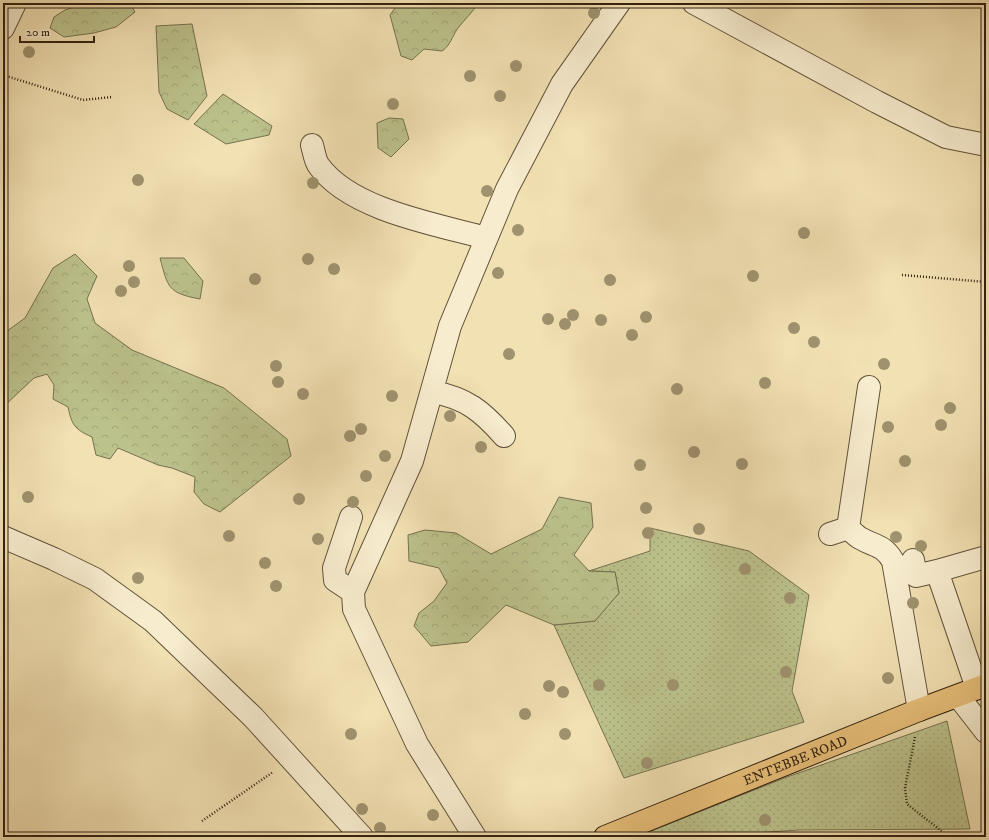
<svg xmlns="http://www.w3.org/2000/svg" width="989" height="840" viewBox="0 0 989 840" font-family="'IM FELL DW Pica',serif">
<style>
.green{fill:url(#green-dots);stroke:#76724e}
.forest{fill:url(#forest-crowns);stroke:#76724e}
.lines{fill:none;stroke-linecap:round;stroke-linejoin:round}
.minor-casing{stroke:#615239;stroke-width:24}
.major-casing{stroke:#312210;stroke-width:24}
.path{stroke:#312210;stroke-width:2.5;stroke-dasharray:1 2;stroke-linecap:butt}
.minor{stroke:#f7ecce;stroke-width:22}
.major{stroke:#e9c07a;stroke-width:22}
.tree{fill:#9f926e}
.labels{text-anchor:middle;stroke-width:3.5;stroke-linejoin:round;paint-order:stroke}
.street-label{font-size:14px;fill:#312210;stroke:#f7ecce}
</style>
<defs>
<pattern id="green-dots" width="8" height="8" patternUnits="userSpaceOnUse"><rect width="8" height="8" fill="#bcc28c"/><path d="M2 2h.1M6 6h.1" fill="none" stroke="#a2a678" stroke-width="1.8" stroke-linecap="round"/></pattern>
<pattern id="forest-crowns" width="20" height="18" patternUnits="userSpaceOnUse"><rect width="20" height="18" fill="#bcc28c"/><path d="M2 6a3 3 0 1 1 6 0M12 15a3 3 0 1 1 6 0" fill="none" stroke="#a2a678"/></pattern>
</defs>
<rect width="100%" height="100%" fill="#f2e1b3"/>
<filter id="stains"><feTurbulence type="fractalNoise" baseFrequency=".005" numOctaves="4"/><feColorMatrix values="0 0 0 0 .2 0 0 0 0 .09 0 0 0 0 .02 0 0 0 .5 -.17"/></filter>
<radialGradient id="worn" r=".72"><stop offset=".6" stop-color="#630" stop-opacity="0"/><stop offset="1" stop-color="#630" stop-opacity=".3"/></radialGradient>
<path class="green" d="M 650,528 L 749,551 L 809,595 L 792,691 L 804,722 L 624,778 L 554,625 L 595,621 L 619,593 L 615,572 L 589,571 L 650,551 Z
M 947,721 L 970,829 L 799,830 L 693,837 L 636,837 L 787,777 Z"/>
<path class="forest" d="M 85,3 L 127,3 L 131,5 L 135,12 L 116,27 L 94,33 L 64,37 L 50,28 L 54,17 L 65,10 Z
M 407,3 L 478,3 C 473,12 465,19 458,28 C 452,36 451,45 442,51 L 424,49 L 412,60 L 401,56 L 390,15 L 397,5 Z
M 192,24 L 207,96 L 188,120 L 167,109 L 159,92 L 156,26 Z
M 223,94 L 272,126 L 269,135 L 226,144 L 194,124 Z
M 389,118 L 403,119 L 409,139 L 391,157 L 378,148 L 377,123 Z
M 75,254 L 97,276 L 87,299 L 95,323 L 132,350 L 224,388 L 287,439 L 291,456 L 220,512 L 204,504 L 194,492 L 195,477 L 172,468 L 158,465 L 118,448 L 110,459 L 96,455 L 92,437 C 74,429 72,425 68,407 L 53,399 L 54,385 L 47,374 L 34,378 L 3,407 L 3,334 L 25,318 L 53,268 Z
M 160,258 L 184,258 L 203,281 L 200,299 C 168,293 168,288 160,258 Z
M 559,497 L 591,503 L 593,527 L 574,555 L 589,571 L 615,572 L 619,593 L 595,621 L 554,625 L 506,605 L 468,642 L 431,646 L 414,626 L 419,613 L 434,601 L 447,583 L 439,568 L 409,561 L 408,535 L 425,530 L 456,533 L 491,554 L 542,529 Z"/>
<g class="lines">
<defs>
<path id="minor" d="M 694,3 L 877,102 L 946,137 L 986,145
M 3,28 L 15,3
M 312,145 C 314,152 315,161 319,166 C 351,210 435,224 486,238
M 433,392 C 466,398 482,411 504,436
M 351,517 L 334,568 L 335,580 L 353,592
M 848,528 L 869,387
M 830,534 L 848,528 C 852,531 856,536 860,538 C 875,547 883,544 893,561 L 919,710
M 3,537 L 54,559 L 95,579 L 153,621 L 253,717 L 362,837
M 913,560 L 916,576 L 937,571 L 977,688
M 937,571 L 986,557
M 958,696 L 986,732
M 475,837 L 417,744 L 354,609 L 353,592 L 412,461 L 450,326 L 507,189 L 562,84 L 619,3"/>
<g id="major">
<path id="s1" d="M 605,837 L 919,710 L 986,685"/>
</g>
</defs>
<use href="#minor" class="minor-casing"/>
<use href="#major" class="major-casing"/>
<path class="path" d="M 3,75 L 83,100 L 112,97
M 902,275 L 986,282
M 915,737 L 905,788 L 907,804 L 949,837
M 202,821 L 273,772"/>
<use href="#minor" class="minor"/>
<use href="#major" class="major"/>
</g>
<g class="tree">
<circle cx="594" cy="13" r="6"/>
<circle cx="29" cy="52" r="6"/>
<circle cx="516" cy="66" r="6"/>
<circle cx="470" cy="76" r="6"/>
<circle cx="500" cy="96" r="6"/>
<circle cx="393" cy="104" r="6"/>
<circle cx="138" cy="180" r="6"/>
<circle cx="313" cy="183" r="6"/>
<circle cx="487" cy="191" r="6"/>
<circle cx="518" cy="230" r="6"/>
<circle cx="804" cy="233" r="6"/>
<circle cx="308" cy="259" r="6"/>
<circle cx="129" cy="266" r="6"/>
<circle cx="334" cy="269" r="6"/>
<circle cx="498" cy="273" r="6"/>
<circle cx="753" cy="276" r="6"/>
<circle cx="255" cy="279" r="6"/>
<circle cx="610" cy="280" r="6"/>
<circle cx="134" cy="282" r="6"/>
<circle cx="121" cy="291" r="6"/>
<circle cx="573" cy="315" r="6"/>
<circle cx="646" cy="317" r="6"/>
<circle cx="548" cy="319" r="6"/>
<circle cx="601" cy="320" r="6"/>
<circle cx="565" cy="324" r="6"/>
<circle cx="794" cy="328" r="6"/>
<circle cx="632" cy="335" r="6"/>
<circle cx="814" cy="342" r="6"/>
<circle cx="509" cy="354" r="6"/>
<circle cx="884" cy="364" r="6"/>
<circle cx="276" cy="366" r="6"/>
<circle cx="278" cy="382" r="6"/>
<circle cx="765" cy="383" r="6"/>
<circle cx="677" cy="389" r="6"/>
<circle cx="303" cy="394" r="6"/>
<circle cx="392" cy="396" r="6"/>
<circle cx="950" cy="408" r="6"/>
<circle cx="450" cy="416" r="6"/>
<circle cx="941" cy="425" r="6"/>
<circle cx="888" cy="427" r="6"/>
<circle cx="361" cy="429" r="6"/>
<circle cx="350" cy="436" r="6"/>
<circle cx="481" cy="447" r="6"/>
<circle cx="694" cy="452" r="6"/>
<circle cx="385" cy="456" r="6"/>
<circle cx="905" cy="461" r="6"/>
<circle cx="742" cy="464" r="6"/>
<circle cx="640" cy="465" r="6"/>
<circle cx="366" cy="476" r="6"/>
<circle cx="28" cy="497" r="6"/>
<circle cx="299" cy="499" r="6"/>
<circle cx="353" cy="502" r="6"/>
<circle cx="646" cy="508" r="6"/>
<circle cx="699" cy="529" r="6"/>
<circle cx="648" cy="533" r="6"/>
<circle cx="229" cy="536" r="6"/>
<circle cx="896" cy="537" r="6"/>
<circle cx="318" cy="539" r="6"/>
<circle cx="921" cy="546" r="6"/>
<circle cx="265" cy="563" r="6"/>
<circle cx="745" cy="569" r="6"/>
<circle cx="138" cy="578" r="6"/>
<circle cx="276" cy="586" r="6"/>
<circle cx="790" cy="598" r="6"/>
<circle cx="913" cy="603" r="6"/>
<circle cx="786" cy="672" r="6"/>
<circle cx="888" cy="678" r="6"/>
<circle cx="599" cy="685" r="6"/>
<circle cx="673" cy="685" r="6"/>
<circle cx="549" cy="686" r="6"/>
<circle cx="563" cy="692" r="6"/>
<circle cx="525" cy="714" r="6"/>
<circle cx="351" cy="734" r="6"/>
<circle cx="565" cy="734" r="6"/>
<circle cx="647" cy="763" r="6"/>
<circle cx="362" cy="809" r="6"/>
<circle cx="433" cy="815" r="6"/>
<circle cx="765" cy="820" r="6"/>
<circle cx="380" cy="828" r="6"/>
</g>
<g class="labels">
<g class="street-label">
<text dy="5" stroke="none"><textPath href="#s1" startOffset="205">ENTEBBE ROAD</textPath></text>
</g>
</g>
<rect width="989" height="840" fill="none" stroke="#f2e1b3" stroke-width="16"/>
<rect x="4" y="4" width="981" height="832" fill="none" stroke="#312210" stroke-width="2"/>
<rect x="8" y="8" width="973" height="824" fill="none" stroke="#312210"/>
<path d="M20 36v6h74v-6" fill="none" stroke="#312210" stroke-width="2"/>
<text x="26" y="36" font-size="12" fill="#312210" stroke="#f7ecce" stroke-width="3" paint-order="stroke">20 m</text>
<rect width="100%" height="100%" filter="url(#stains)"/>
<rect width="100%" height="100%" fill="url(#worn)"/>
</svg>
